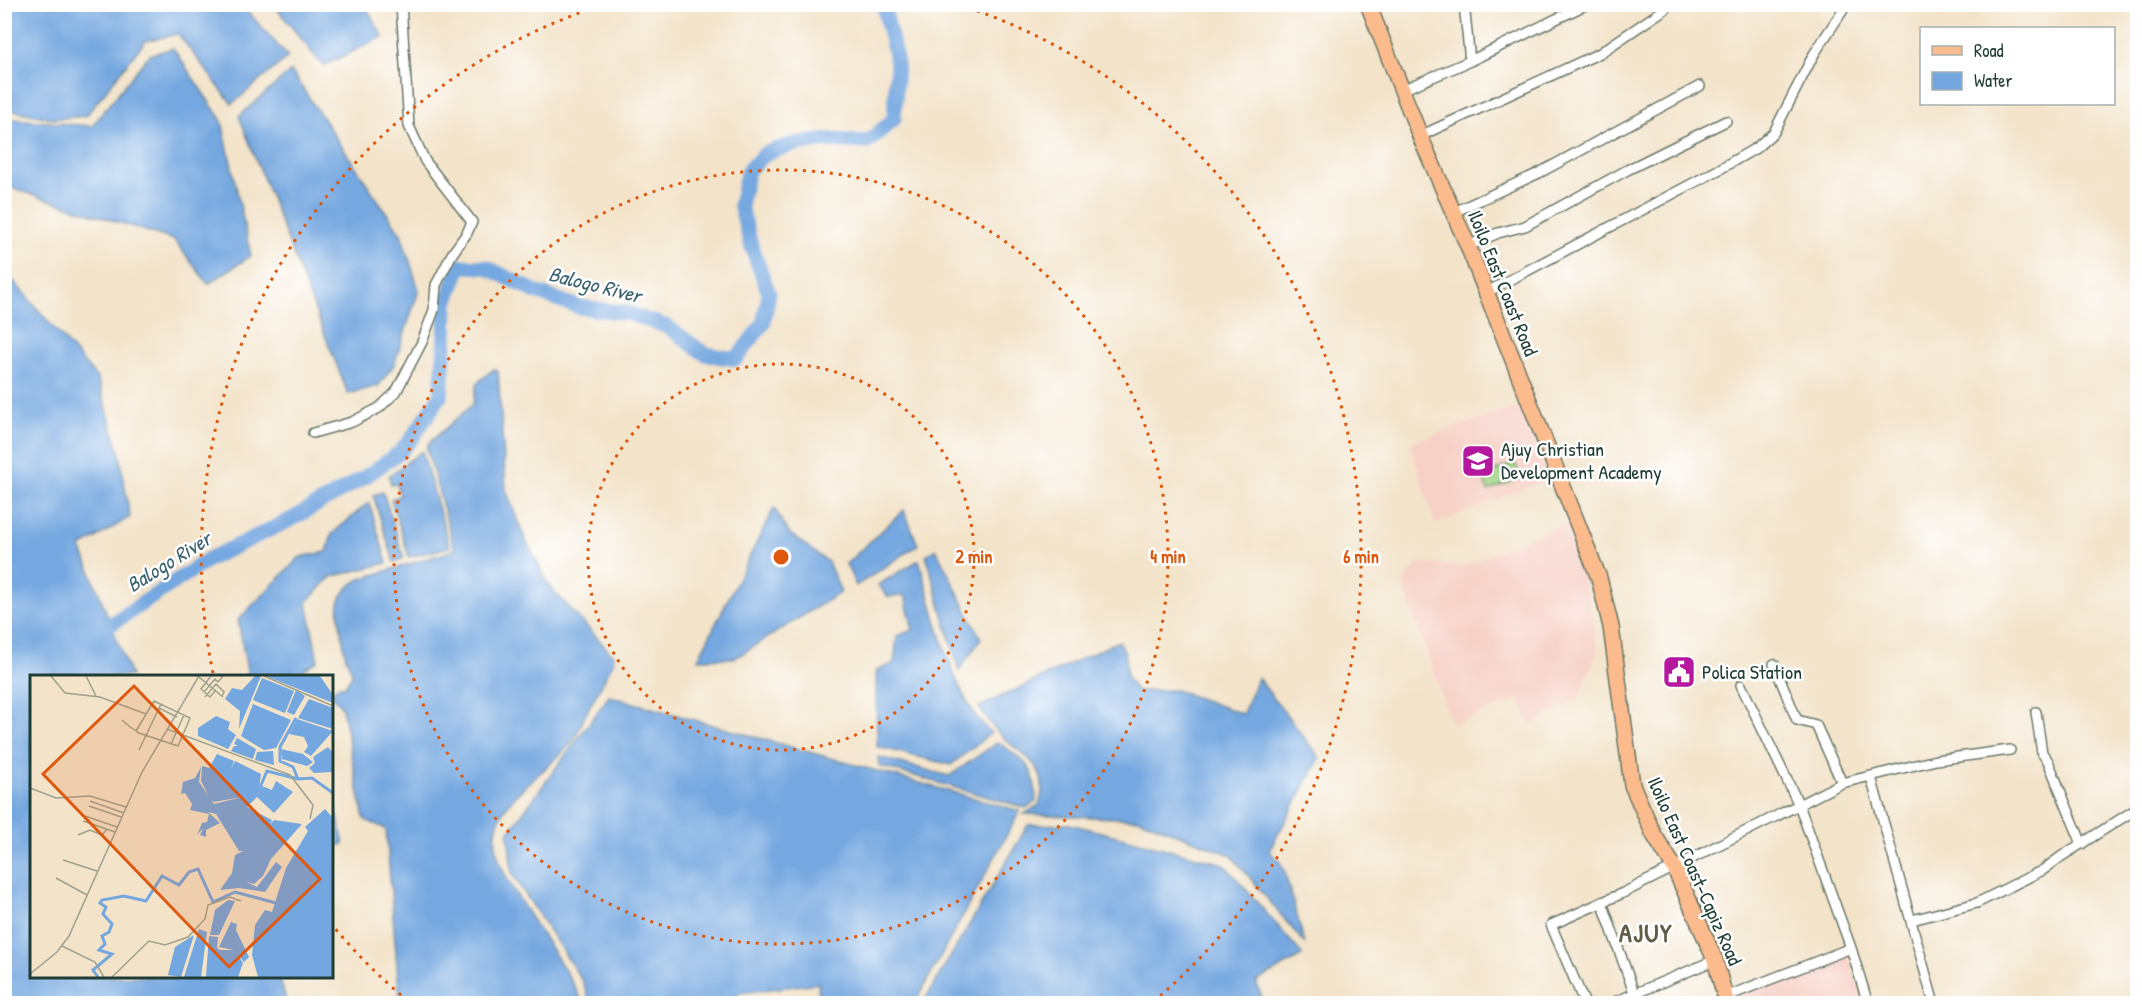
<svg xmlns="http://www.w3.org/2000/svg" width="2142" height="1008" viewBox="0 0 2142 1008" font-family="'Patrick Hand',sans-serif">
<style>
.built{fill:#f7d1c7}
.green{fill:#9fd383;stroke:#5f885c;stroke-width:1.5}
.water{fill:#74a7e0;stroke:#4a728a;stroke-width:1.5}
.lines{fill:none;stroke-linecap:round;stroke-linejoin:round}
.river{stroke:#74a7e0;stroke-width:15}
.street-casing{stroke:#697768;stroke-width:12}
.primary-casing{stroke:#697768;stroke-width:18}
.street{stroke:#fff;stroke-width:9}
.primary{stroke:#fbbb8c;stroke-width:15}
.ring{fill:none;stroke:#de580e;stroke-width:3;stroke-dasharray:3 6}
.labels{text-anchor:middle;stroke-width:5;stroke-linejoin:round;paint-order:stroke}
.street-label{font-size:20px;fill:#1f3d34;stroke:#fff}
.poi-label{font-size:20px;fill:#1f3d34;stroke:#fff;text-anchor:start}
.water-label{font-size:21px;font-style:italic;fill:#3d6270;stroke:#fff}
.district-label{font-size:26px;font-weight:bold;letter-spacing:1.5px;fill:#635c47;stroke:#fff}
.inset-river{fill:none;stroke:#74a7e0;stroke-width:3}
.inset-road{fill:none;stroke:#9ea18d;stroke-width:1.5}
.view{fill:#de580e;fill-opacity:0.15;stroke:#de580e;stroke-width:3}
.inset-edge{fill:none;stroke:#1f3d34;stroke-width:3}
.centre{fill:#de580e;stroke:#fff;stroke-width:3}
.ring-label{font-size:18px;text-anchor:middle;font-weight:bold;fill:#de580e;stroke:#fff;stroke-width:5;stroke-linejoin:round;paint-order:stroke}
</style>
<rect width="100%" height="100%" fill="#fff"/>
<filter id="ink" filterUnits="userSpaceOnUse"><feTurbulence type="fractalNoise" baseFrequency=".0167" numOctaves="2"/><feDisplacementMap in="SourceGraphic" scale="12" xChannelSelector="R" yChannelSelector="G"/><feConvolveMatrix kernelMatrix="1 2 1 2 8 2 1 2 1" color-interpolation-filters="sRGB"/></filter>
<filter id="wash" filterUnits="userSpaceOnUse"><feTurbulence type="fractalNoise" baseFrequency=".008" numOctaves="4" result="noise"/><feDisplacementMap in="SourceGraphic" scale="24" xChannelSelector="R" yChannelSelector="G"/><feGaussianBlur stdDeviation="1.35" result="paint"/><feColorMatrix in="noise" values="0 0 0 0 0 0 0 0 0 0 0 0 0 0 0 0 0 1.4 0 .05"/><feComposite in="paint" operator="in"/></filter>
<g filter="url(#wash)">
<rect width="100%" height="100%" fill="#f3e3c9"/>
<path class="built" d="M 1520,405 L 1549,479 L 1435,524 L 1410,443 Z
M 1567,523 L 1591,608 L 1598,651 L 1578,698 L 1531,725 L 1519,699 L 1452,725 L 1403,584 L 1418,563 L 1464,566 Z
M 1847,953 L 1865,1003 L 1729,1004 L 1727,997 Z"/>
<path class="green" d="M 1515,463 L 1521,478 L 1488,491 L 1482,476 Z"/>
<path class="water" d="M 4,5 L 242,5 L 288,57 L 232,104 L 178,34 L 145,41 L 86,116 L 54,119 L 5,109 Z
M 274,5 L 365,5 L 383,37 L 323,66 Z
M 173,48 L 222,121 L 251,256 L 208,284 L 174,240 L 5,186 L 5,118 L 92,126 L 149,55 Z
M 291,71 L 401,234 L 419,290 L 394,365 L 378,386 L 348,394 L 239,116 Z
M 4,270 L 98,379 L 119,450 L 130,517 L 81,547 L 131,676 L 32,676 L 32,976 L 279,977 L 287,1003 L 5,1003 Z
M 494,369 L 498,371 L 506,490 L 525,539 L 550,587 L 614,656 L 613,663 C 604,680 594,698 585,716 C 581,725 577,736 570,744 C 534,787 469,809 507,878 C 530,921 562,959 583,1003 L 400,1003 L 386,830 C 380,824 371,824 364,819 L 342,709 L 339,703 L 332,697 L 333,691 L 338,686 L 345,686 L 352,675 C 352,668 348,664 346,658 C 344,650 343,642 342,634 C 336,608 335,594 360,579 L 455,550 L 427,450 L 428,444 L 473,404 L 477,383 Z
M 422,451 L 450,547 L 409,557 L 391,499 L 400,496 L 397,484 L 391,485 L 389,476 Z
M 383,492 L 404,558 L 394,562 L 373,495 Z
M 369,502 L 387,563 L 331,577 L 307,602 L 318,661 L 303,670 L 304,676 L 248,676 L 238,620 L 300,557 L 327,552 L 332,534 Z
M 774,508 L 789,533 L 828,562 L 841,592 L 735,658 L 698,659 Z
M 904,510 L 918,545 L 856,586 L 846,564 Z
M 936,549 L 981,639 L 959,671 L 926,555 Z
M 919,560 C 935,611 951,697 991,733 L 951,765 L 877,747 L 876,671 L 894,663 L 897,636 L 913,630 L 905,595 L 888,597 L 878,585 Z
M 1119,641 L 1125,653 L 1127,678 L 1137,691 L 1176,690 L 1243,714 L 1258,678 L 1320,758 L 1269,851 L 1279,860 L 1284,870 L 1305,944 L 1231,855 L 1139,819 L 1024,814 L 1039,805 C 1052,761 1020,758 996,730 C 989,723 984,715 979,707 Z
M 609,696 L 1020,811 L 915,1003 L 819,1003 L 818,983 L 739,993 L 732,1003 L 590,1003 L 583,982 L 512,874 L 508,833 Z
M 998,742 C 1027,764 1035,764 1036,802 L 1026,808 L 879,766 L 878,757 L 949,776 Z
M 332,792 L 344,844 L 332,847 Z
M 1070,824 L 1224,864 L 1303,955 L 1256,982 L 1264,1003 L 923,1003 L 1028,825 Z"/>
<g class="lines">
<path class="river" d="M 110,625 L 209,559 L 292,519 L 365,477 L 400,452 L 413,437 L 441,395 L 445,345 L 446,303 L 460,266 L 486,267 L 536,292 L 579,307 L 627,313 L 668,327 L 705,354 L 736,359 L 763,324 L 769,294 L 752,248 L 740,205 L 748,170 L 766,153 L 794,144 L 829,140 L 868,142 L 894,119 L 897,63 L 883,4"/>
</g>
</g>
<g filter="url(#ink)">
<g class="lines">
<defs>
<path id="street" d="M 1464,4 L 1470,61
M 1402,90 L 1470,61 L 1587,4
M 1420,136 L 1600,53 L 1665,9
M 1452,213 L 1539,173 L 1700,86
M 1468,246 L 1498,233 L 1525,226 L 1629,169 L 1726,121
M 1485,293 L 1718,170 L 1756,148 L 1774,132 L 1814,54 L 1847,4
M 313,433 L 352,422 L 379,408 L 396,392 L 422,342 L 434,310 L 436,285 L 452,254 L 467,233 L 472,222 L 425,161 L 409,126 L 401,4
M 1774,664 L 1797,720 L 1816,725 L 1842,783
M 1741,685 L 1799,805 L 1851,948 L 1868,1004
M 2036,712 L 2042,753 L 2048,761 L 2082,844
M 1871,777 L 1934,1004
M 1602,902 L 1638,1004
M 1912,920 L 1977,903 L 2043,870 L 2062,856 L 2138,808
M 1725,997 L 1851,948
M 1585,1004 L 1551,925 L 1623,893 L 1842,783 L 1936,760 L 2010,750
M 1610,1004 L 1715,960"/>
<path id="primary" d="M 1368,4 L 1420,136 L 1468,246 L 1599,578 L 1611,627 L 1632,785 L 1654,835 L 1674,867 L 1702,930 L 1715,960 L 1727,1004"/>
</defs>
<use href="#street" class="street-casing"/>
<use href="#primary" class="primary-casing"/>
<use href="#street" class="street"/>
<use href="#primary" class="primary"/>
</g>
</g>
<g class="ring">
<circle cx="781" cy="557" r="193"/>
<circle cx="781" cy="557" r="387"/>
<path d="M408 1001A580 580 0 0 1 333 926M213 673A580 580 0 0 1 602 5M960 5A580 580 0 0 1 1154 1001"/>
</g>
<defs>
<symbol id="school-square" viewBox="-11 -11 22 22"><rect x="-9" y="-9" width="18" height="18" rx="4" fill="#b5179e" stroke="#fff"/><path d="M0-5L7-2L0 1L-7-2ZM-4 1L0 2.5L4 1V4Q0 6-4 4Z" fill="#fff"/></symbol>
<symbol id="civic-square" viewBox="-11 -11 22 22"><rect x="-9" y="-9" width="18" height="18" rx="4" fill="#b5179e" stroke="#fff"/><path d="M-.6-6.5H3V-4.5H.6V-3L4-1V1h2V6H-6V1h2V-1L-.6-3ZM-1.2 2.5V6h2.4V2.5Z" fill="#fff"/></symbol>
</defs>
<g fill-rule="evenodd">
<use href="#school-square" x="1459" y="442" width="38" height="38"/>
<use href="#civic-square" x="1660" y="653" width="38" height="38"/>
</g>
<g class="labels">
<g class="street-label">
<text transform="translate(1503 283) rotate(68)" y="7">Iloilo East Coast Road</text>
<text transform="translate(1695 871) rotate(66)" y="7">Iloilo East Coast-Capiz Road</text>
</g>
<g class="poi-label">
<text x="1501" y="456">Ajuy Christian<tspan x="1501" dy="23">Development Academy</tspan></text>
<text x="1702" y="679">Polica Station</text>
</g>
<g class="water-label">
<text transform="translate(595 285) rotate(14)" y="7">Balogo River</text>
<text transform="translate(169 562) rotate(-32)" y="7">Balogo River</text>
</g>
<g class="district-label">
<text x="1646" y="942">AJUY</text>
</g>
</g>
<g transform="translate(30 675)">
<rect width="303" height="303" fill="#f3e3c9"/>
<path d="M 225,1 L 231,1 L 209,54 L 210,36 L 195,24 L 202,13 L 212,15 ZM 236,1 L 290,1 L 303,20 L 303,28 ZM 232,3 L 264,16 L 255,38 L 223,25 ZM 266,15 L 275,21 L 264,40 L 257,37 ZM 279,24 L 303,33 L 303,54 L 268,43 ZM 223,29 L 261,45 L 246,73 L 234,75 L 211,61 ZM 186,41 L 200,47 L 198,54 L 206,60 L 198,74 L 168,61 L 168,53 ZM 267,44 L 303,56 L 281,81 L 274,77 L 278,71 L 274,62 L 259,59 ZM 207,63 L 226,74 L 223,84 L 201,76 L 204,71 L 208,71 L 204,69 ZM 298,72 L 303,78 L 303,97 L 284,98 L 279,93 L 285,88 L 283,82 ZM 251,74 L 273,79 L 283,87 L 277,91 L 252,84 ZM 243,76 L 244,90 L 225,85 L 227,77 ZM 187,79 L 204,86 L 201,94 L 205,86 L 231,99 L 228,119 L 232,111 L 242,115 L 246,106 L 263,117 L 244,138 L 227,122 L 217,132 L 242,145 L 240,149 L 244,145 L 272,149 L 241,184 L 233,201 L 224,209 L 216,207 L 227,212 L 246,187 L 252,192 L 235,217 L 209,213 L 190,215 L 202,198 L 205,180 L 213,176 L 209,176 L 186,139 L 178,137 L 190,148 L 176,155 L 176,162 L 170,160 L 173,153 L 167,160 L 172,148 L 177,147 L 179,139 L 160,135 L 162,129 L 155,118 L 151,119 L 153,107 L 165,103 L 171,92 L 169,107 L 184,129 L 212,122 L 184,127 L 180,124 L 171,106 L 172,91 L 179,93 ZM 295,134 L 303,143 L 303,302 L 228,302 L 222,280 L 225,250 L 235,235 L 242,237 L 256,193 L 278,156 L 275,152 ZM 198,225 L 205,226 L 189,260 L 180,260 L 185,235 ZM 201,247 L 207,249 L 206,255 L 219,282 L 214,287 L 208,280 L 213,288 L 208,302 L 176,302 L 179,261 L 188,262 L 187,273 L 190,275 L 204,275 L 189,272 ZM 169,254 L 177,257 L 171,302 L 154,302 ZM 164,260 L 151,302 L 138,300 L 145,272 Z" fill="#74a7e0"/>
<path class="inset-river" d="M 266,43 L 250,72 L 250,86 L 263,92 L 268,104 L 282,103 L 303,118M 228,117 L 237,96 L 268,104M 68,302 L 63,295 L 82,279 L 69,275 L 75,269 L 72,261 L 79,257 L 82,249 L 73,239 L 76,232 L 70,228 L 72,225 L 94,221 L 116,226 L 132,201 L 149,210 L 159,197 L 168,194 L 183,227 L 205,217 L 246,228"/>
<path class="inset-road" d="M 21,1 L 35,18 L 70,22 L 116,39M 56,1 L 66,21M 181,1 L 171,14 L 180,22 L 186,15M 234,1 L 303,31M 169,2 L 193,22M 174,17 L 185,4 L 188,7 L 193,1M 175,22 L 186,9 L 194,17 L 192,21M 129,33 L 147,42M 92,45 L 99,51 L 109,58 L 148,71 L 160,43 L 124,26 L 106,56M 137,54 L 260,100 L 283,130 L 280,144M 141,69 L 154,40M 109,75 L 131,29M 0,113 L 26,123 L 60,121 L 96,132M 60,126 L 94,138M 59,131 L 91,142M 55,141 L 87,152M 53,146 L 85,157M 48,160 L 60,155 L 72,160 L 77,154M 33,185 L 67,196M 26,203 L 57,220M 32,271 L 65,287 L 74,302M 0,299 L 27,277 L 39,261 L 112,97 L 169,1M 82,302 L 119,266 L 135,270 L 158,262 L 175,244 L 178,230 L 200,222 L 211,226"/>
<path class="view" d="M 104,11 L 290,204 L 199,292 L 13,99 Z"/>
<rect width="303" height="303" class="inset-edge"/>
</g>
<circle cx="781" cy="557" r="9" class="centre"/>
<g class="ring-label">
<text x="974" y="563">2 min</text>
<text x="1168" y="563">4 min</text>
<text x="1361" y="563">6 min</text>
</g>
<rect width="2142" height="1008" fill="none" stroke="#fff" stroke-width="24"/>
<rect x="1920" y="27" width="195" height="78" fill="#ffffff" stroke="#a5b1ae" stroke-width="1.5"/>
<rect x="1932" y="46" width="30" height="9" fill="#fbbb8c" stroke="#a5b1ae" stroke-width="1.5"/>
<text x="1974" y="57" font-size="18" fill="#1f3d34">Road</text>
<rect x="1932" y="72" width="30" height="18" fill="#74a7e0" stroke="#a5b1ae" stroke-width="1.5"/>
<text x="1974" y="87" font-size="18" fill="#1f3d34">Water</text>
</svg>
